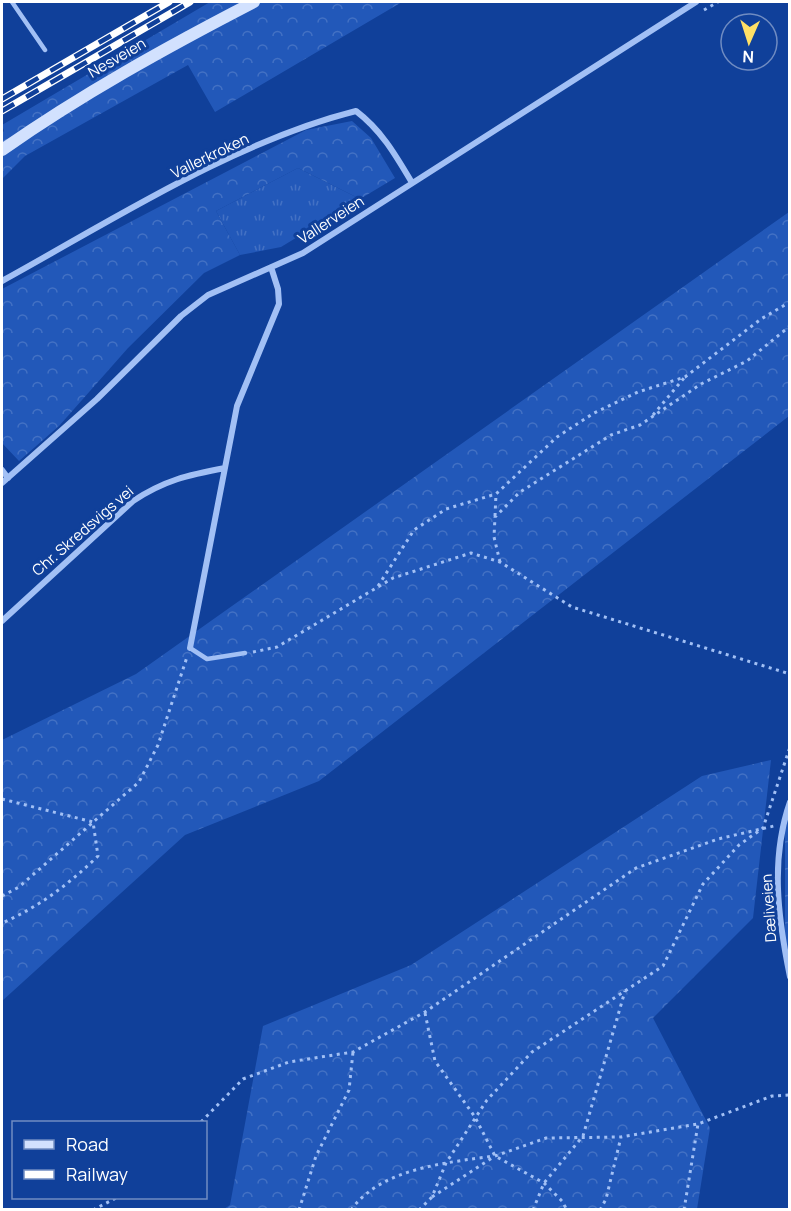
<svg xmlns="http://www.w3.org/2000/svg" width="791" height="1211" viewBox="0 0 791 1211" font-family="Manrope,sans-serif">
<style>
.grass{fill:url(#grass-tufts)}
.forest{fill:url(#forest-crowns)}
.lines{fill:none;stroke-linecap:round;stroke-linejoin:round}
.path{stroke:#a2c0f5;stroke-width:3;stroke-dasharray:3 4.5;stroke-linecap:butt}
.lane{stroke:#a2c0f5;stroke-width:4.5}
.street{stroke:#a2c0f5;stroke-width:6}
.secondary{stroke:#d2e1fe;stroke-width:12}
.rail-casing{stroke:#fff;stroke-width:7}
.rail{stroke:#10409a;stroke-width:4.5;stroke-dasharray:14;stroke-linecap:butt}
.labels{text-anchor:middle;stroke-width:6;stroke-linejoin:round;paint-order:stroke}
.street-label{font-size:15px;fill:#fff;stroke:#10409a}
</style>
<defs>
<pattern id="grass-tufts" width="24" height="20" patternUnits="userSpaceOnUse" patternTransform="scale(1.5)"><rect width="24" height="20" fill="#2258b9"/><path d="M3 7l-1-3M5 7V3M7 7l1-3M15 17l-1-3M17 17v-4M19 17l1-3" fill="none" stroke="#4371c4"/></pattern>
<pattern id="forest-crowns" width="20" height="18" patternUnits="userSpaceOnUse" patternTransform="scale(1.5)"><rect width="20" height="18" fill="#2258b9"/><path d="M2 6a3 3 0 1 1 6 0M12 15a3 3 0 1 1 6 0" fill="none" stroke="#4371c4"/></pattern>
</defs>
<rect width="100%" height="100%" fill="#10409a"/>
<path class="grass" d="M 298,168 L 360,199 L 281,247 L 240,255 L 216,211 Z"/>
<path class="forest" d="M 210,2 L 402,2 L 215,112 L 188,65 L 25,156 L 2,179 L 2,133 L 4,131 L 2,125 Z
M 352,121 L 371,138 L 395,178 L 360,199 L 298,168 L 216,211 L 240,255 L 204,273 L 128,348 L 59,426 L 19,461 L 2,443 L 2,289 L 306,130 Z
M 789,212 L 789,416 L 319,781 L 185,835 L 2,1001 L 2,740 L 136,674 Z
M 771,760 L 753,918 L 653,1018 L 710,1128 L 697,1209 L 224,1209 L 230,1205 L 263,1026 L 411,965 L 702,776 Z
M 789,812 L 789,960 L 785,946 L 785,819 Z"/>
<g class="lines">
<path class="path" d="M 704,10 L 718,2
M 653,415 L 684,378
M 495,516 L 496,494 L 557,437 L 594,413 L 638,392 L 685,377 L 761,319 L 790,302
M 500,562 L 494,537 L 495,517 L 520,492 L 611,435 L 640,425 L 701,384 L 747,361 L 790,326
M 378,586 L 414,530 L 446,509 L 496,494
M 253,652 L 277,647 L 393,578 L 471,553 L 500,562 L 572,607 L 790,674
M 2,799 L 93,822 L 98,856 C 69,884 39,907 2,923
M 2,896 L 19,887 L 139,782 L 158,745 L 187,657
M 425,1013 L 435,1061 L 475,1117 L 495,1156 L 544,1183 L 562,1201 L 567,1210
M 201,1122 L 243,1079 L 289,1062 L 353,1052 L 425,1012 L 636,868 L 718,839 L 774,826
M 432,1197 L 495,1156 L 546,1138 L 621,1137 L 698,1124 L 772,1096 L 790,1095
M 93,1210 L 116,1198
M 299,1210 L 316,1156 L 349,1090 L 353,1052
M 351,1210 C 381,1168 446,1163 493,1156
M 419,1210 L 432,1197 L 446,1163 L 487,1100 L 532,1052 L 663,966 L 703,884 L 739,845 L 763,828 L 790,747
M 533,1210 L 544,1183 L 583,1136 L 625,991
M 600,1210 L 606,1199 L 621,1137
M 684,1210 L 698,1124"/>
<path class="lane" d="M 12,2 L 45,50
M 190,648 L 207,659 L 245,653"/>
<path class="street" d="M 2,281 C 113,220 233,142 356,111 C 381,130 395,154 411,181
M 2,470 L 8,478
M 2,483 L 97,399 L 181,316 L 208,295 L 303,253 L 696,2
M 2,621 L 133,501 C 165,480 188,475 225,468
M 190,648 L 237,406 L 279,304 L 278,289 L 271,267
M 790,802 C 770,859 778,918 790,977"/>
<path class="secondary" d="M 2,150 C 82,94 167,47 254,2"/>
<defs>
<path id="rail" d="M 2,99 L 169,2
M 2,111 L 190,2"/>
</defs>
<use href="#rail" class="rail-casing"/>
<use href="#rail" class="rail"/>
</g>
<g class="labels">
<g class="street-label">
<text transform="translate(117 58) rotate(-30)" y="5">Nesveien</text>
<text transform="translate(210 156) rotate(-26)" y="5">Vallerkroken</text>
<text transform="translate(331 220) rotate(-33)" y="5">Vallerveien</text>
<text transform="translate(83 531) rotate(-41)" y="5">Chr. Skredsvigs vei</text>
<text transform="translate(769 908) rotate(-94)" y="5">Dæliveien</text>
</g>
</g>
<rect width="791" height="1211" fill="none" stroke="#ffffff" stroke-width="6"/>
<rect x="12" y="1121" width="195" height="78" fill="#10409a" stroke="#708cc2" stroke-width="1.5"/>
<rect x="24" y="1140" width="30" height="9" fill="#d2e1fe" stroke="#708cc2" stroke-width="1.5"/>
<text x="66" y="1151" font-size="18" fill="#ffffff">Road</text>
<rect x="24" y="1170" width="30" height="9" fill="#ffffff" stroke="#708cc2" stroke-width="1.5"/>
<text x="66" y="1181" font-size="18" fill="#ffffff">Railway</text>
<g transform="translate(749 42) rotate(183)"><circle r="28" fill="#10409a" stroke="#708cc2" stroke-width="1.5"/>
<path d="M0-4.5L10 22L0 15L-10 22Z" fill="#ffe066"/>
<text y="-9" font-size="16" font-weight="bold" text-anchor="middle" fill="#ffffff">N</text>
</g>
</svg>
